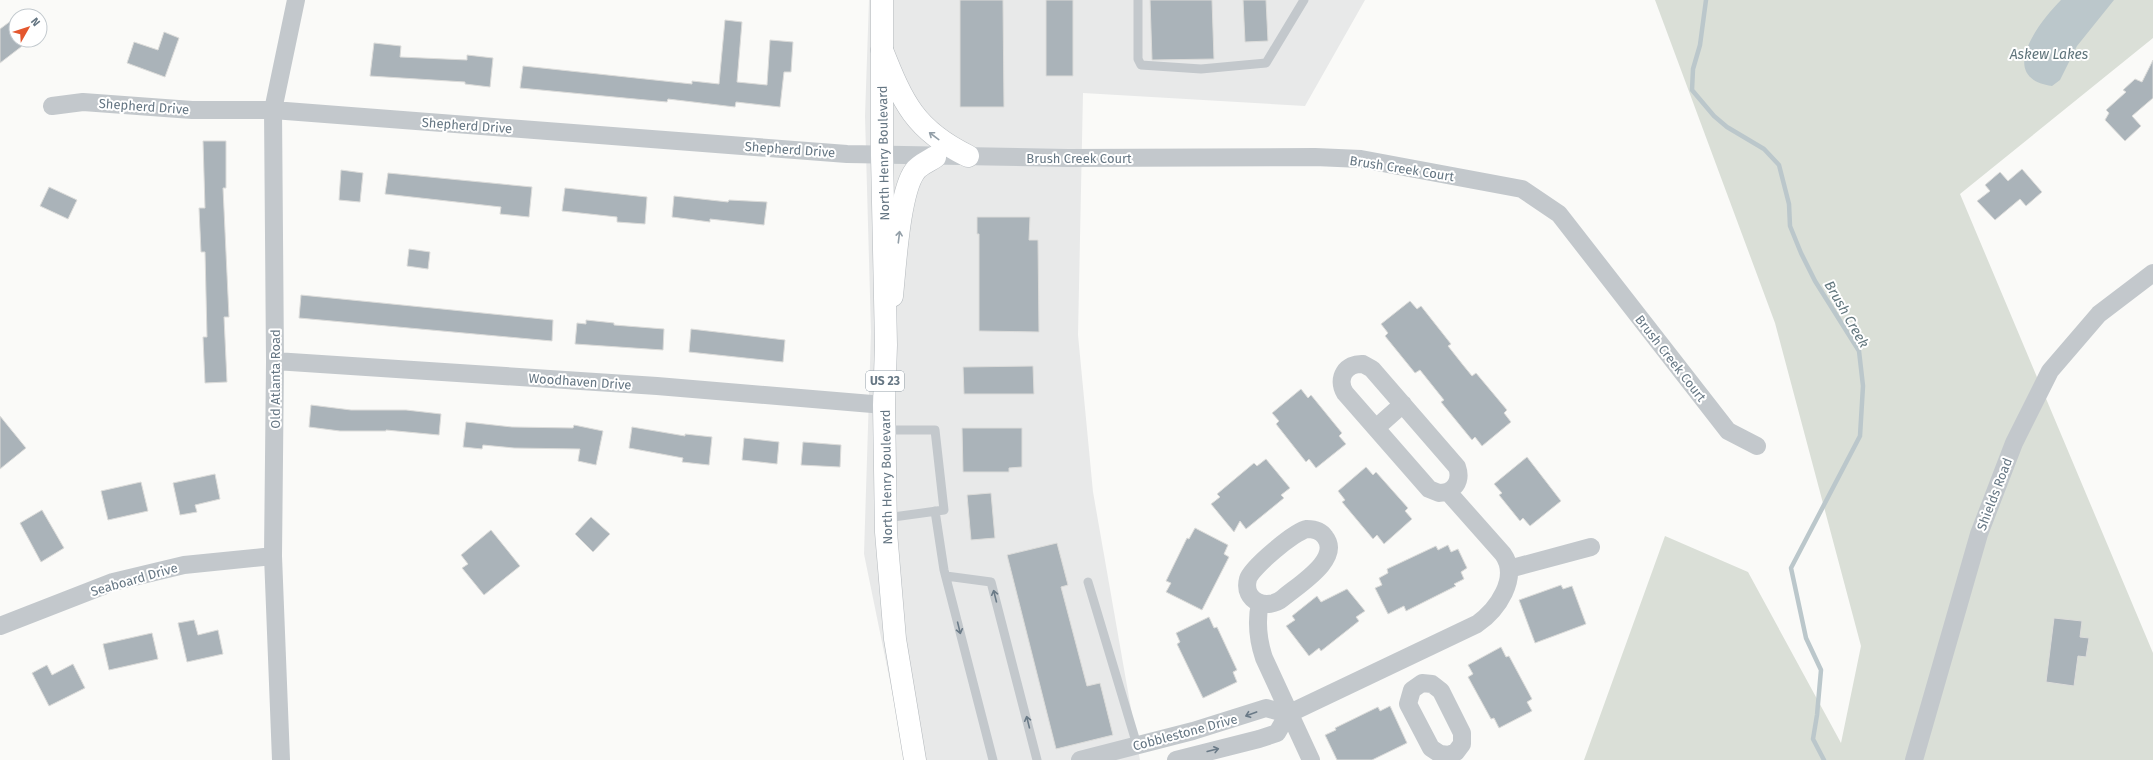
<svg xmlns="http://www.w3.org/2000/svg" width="2153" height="760" viewBox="0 0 2153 760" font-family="'Fira Sans',sans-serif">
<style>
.built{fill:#e8e9e9}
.green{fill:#dadfd7}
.water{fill:#bbc7cb}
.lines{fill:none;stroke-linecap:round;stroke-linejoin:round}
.stream{stroke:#bbc7cb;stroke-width:4.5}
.building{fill:#aab3b9;stroke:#dcdcda}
.primary-casing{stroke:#b5babe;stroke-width:23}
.trunk-casing{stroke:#b4b9bd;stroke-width:23}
.service{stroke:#c3c8cc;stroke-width:9}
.minor{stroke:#c3c8cc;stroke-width:18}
.primary{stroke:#fff;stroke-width:22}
.trunk{stroke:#fff;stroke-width:22}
.oneway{stroke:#939fa8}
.oneway2{stroke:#6a7a87}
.labels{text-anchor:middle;stroke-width:4;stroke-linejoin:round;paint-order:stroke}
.shield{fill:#fff;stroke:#939fa8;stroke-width:1}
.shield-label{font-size:12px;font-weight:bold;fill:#657683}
.street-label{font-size:13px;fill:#657683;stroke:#fff}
.water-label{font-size:14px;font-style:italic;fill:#60757c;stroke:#fff}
</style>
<rect width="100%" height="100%" fill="#fafaf8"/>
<path class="built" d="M 869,0 L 1365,0 L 1305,106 L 1083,93 L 1078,335 L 1093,492 L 1140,760 L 906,760 L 864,554 L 871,332 L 865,116 Z"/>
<path class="green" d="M 1655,0 L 2153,0 L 2153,38 L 1960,194 L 2153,653 L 2153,760 L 1584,760 L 1665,536 L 1748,572 L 1841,743 L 1861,646 L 1775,323 Z"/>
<path class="water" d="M 2061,0 L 2114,0 L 2077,46 L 2060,80 L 2052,86 C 1995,78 2040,21 2061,0 Z"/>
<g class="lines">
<path class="stream" d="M 1706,0 L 1700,45 L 1693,69 L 1692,90 L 1714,116 L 1727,127 L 1764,149 L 1779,165 L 1789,204 L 1790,226 L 1801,253 L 1815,281 L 1859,351 L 1863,386 L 1860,436 L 1791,568 L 1806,638 L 1821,670 L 1817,715 L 1813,739 L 1824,760"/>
</g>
<path class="building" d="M 960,0 L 1003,0 L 1004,107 L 960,107 Z
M 1046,0 L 1073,0 L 1073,76 L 1046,76 Z
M 1150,0 L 1212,0 L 1214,59 L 1152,60 Z
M 1243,0 L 1266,0 L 1268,41 L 1245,42 Z
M 16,17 L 16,40 L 30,40 L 0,63 L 0,29 Z
M 725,20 L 742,22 L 737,82 L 767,85 L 770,40 L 793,42 L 791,72 L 784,72 L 780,107 L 736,102 L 735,107 L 668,99 L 667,102 L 520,88 L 523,66 L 692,84 L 692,81 L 719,84 Z
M 164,32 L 179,38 L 165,77 L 127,63 L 134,42 L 158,50 Z
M 374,43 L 401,46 L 400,57 L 467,60 L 467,55 L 493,58 L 490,87 L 465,84 L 465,82 L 370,76 Z
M 2153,60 L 2153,98 L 2132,116 L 2141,126 L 2125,141 L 2105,120 L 2109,113 L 2106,110 L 2126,92 L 2123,90 L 2135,79 L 2142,82 Z
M 203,141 L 226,141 L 226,188 L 223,188 L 229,317 L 224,317 L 227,382 L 205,383 L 203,337 L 207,337 L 205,252 L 201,252 L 199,208 L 205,208 Z
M 2022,169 L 2042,192 L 2026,206 L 2020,199 L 1995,220 L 1977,201 L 1990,191 L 1985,185 L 2000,172 L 2008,181 Z
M 341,170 L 363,173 L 360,202 L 339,200 Z
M 388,173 L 532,187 L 529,217 L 500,214 L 501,207 L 385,194 Z
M 49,187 L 77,200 L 68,219 L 40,206 Z
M 565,188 L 647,197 L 645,224 L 617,222 L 617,217 L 562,211 Z
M 674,196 L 728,202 L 729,200 L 767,202 L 764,225 L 710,219 L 710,222 L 672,217 Z
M 977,217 L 1030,217 L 1029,240 L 1038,240 L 1039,332 L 979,331 L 979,234 L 977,234 Z
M 409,249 L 430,252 L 428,269 L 407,266 Z
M 301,295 L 553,320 L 552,341 L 299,318 Z
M 1410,301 L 1417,309 L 1421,306 L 1451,344 L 1448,346 L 1463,365 L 1472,376 L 1476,373 L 1507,410 L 1504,413 L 1511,422 L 1482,446 L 1475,437 L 1472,440 L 1441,402 L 1444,400 L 1420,370 L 1415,373 L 1385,336 L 1388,333 L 1381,324 Z
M 586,320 L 614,323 L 614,325 L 664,329 L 663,350 L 575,344 L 577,323 L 586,324 Z
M 691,329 L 785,340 L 783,362 L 689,352 Z
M 1033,366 L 1034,394 L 964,394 L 963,367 Z
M 1301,389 L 1308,398 L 1311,395 L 1342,433 L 1339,436 L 1346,444 L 1316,468 L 1309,459 L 1306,462 L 1276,424 L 1279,421 L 1272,413 Z
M 311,405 L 351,410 L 406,410 L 441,414 L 439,435 L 386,430 L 386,431 L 340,431 L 309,427 Z
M 0,416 L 26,448 L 0,469 Z
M 466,422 L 512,427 L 573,428 L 574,425 L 603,431 L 596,465 L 578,461 L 580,449 L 514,448 L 483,445 L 482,449 L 463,447 Z
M 632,427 L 685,436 L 685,434 L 712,437 L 709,465 L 682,462 L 683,458 L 629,448 Z
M 962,428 L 1022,428 L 1022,467 L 1009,468 L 1009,472 L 963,472 Z
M 744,438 L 779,442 L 777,464 L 742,460 Z
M 803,442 L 841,445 L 840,467 L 801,465 Z
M 1527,457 L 1561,501 L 1530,526 L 1523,518 L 1520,521 L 1499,495 L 1502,493 L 1494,484 Z
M 1266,459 L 1290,488 L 1281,495 L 1284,498 L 1246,529 L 1240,521 L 1234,532 L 1211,504 L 1220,497 L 1217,494 L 1254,463 L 1257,466 Z
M 1366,467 L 1373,475 L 1376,472 L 1408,508 L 1405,511 L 1412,519 L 1384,544 L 1377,535 L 1373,539 L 1342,502 L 1345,500 L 1338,491 Z
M 215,474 L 220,499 L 195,505 L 197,512 L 180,515 L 173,483 Z
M 141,482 L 148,511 L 108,520 L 101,491 Z
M 991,493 L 995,538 L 971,540 L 967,495 Z
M 42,510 L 64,548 L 41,562 L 20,523 Z
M 591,517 L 610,534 L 593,552 L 575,534 Z
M 1195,528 L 1228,545 L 1224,554 L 1229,557 L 1202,610 L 1166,592 L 1171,583 L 1166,581 L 1187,538 L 1189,539 Z
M 491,530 L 520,566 L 484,595 L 462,568 L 468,564 L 461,555 Z
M 1057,543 L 1068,585 L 1061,587 L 1087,686 L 1100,683 L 1113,735 L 1056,749 L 1007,555 Z
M 1448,545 L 1451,552 L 1458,549 L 1467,568 L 1461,572 L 1464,579 L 1454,584 L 1456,586 L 1406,611 L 1404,606 L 1388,614 L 1375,588 L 1382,585 L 1379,578 L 1388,573 L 1387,569 L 1436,546 L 1438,550 Z
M 1561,585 L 1563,589 L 1572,586 L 1586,624 L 1535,643 L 1519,600 Z
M 1347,589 L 1365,611 L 1356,617 L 1359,621 L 1321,651 L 1319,648 L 1309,656 L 1286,626 L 1295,620 L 1292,616 L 1317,596 L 1321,602 Z
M 1209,617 L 1214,628 L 1217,627 L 1237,670 L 1233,672 L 1237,682 L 1203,698 L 1177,644 L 1180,642 L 1176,633 Z
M 2054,618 L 2082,621 L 2080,637 L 2089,638 L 2086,657 L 2078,656 L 2074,686 L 2046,682 Z
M 194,620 L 198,635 L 218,630 L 223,654 L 187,662 L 178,623 Z
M 152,633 L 158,659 L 109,670 L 103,644 Z
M 1501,647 L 1506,657 L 1509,656 L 1532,699 L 1527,702 L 1532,711 L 1499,728 L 1494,718 L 1491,719 L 1468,677 L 1473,674 L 1468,665 Z
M 73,664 L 85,688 L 49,706 L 32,673 L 47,665 L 52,675 Z
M 1390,706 L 1407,743 L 1372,760 L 1337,760 L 1325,735 L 1336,730 L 1335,728 L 1378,707 L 1380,711 Z"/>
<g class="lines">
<defs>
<path id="primary" d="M 882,50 C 903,103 915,130 968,156
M 892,296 C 895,268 899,192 915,171 C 919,165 929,161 935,157"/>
<path id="trunk" d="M 882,0 L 882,155 L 886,345 L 884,405 L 886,532 L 895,639 L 915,760"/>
</defs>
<use href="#primary" class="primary-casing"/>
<use href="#trunk" class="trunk-casing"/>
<path class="service" d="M 1138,0 L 1138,59 L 1141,65 L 1201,69 L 1266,63 L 1304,0
M 885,430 L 935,430 L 944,510 L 886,518
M 935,511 L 944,570 L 993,760
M 946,576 L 991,582 L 1037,760
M 1088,582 L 1137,745"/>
<path class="minor" d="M 52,106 L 83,102 L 192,110 L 273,110 L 847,154 L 1068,158 L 1315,157 L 1361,159 L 1522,189 L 1559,214 L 1728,431 L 1757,446
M 275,361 L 657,386 L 884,405
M 1363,364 L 1372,369 L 1457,467 C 1462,481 1454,493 1439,493 L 1429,489 L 1345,393 C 1336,378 1346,363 1363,364 Z
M 1376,428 L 1403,404
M 1307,529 C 1314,529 1321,531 1325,537 C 1342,559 1298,585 1283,598 C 1268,611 1242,602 1248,579 C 1251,568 1295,531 1307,529 Z
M 1509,569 L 1591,547
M 1260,603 C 1256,622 1258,640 1264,658 L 1311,760
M 0,626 L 113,582 L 184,565 L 273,556
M 1422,683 L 1432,684 L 1441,691 L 1462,733 L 1462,744 L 1456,752 L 1449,755 L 1440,754 L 1431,748 L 1408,704 L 1412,690 Z
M 281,760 L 273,556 L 275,361 L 273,110 L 296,0
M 1080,760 L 1193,731 L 1266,708 L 1288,714
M 1176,760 L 1259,739 L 1277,733 L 1288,714 L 1477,624 C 1497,610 1520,578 1503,554 L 1448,492
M 1914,760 L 1979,534 L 2014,443 L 2050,371 L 2099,314 L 2153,273"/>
<use href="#primary" class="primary"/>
<use href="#trunk" class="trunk"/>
</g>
<defs><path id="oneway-shaft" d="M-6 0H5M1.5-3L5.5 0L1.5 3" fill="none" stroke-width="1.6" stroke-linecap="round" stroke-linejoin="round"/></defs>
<g class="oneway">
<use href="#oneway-shaft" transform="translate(934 136) rotate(-143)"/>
<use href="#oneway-shaft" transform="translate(899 237) rotate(-83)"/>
</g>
<g class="oneway2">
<use href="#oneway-shaft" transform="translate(995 596) rotate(-104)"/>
<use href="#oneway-shaft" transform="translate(959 628) rotate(76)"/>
<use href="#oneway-shaft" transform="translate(1251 714) rotate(160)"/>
<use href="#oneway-shaft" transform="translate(1028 722) rotate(-104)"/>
<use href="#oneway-shaft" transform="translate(1213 750) rotate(-14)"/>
</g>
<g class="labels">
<rect class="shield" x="866" y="371" width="38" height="20" rx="3"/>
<g class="shield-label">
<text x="885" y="385">US 23</text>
</g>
<g class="street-label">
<text transform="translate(144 106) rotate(4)" y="5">Shepherd Drive</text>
<text transform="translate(467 125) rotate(4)" y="5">Shepherd Drive</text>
<text transform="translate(790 149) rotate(4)" y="5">Shepherd Drive</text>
<text transform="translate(883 153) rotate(-91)" y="5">North Henry Boulevard</text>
<text x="1079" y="163">Brush Creek Court</text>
<text transform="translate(1402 168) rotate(9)" y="5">Brush Creek Court</text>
<text transform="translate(1671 358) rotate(52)" y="5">Brush Creek Court</text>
<text transform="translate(275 379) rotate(-90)" y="5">Old Atlanta Road</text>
<text transform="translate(580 381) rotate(4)" y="5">Woodhaven Drive</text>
<text transform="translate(886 477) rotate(-91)" y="5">North Henry Boulevard</text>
<text transform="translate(1994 494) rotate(-69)" y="5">Shields Road</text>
<text transform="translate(134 579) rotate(-16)" y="5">Seaboard Drive</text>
<text transform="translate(1185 732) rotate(-15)" y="5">Cobblestone Drive</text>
</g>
<g class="water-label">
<text x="2049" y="59">Askew Lakes</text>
<text transform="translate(1847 314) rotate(60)" y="5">Brush Creek</text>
</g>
</g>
<g transform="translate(28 28) rotate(51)"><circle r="19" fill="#ffffff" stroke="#c1c8cd"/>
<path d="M0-3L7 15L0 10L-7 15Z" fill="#e4572e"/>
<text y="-6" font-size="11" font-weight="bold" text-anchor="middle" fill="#657683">N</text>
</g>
</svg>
